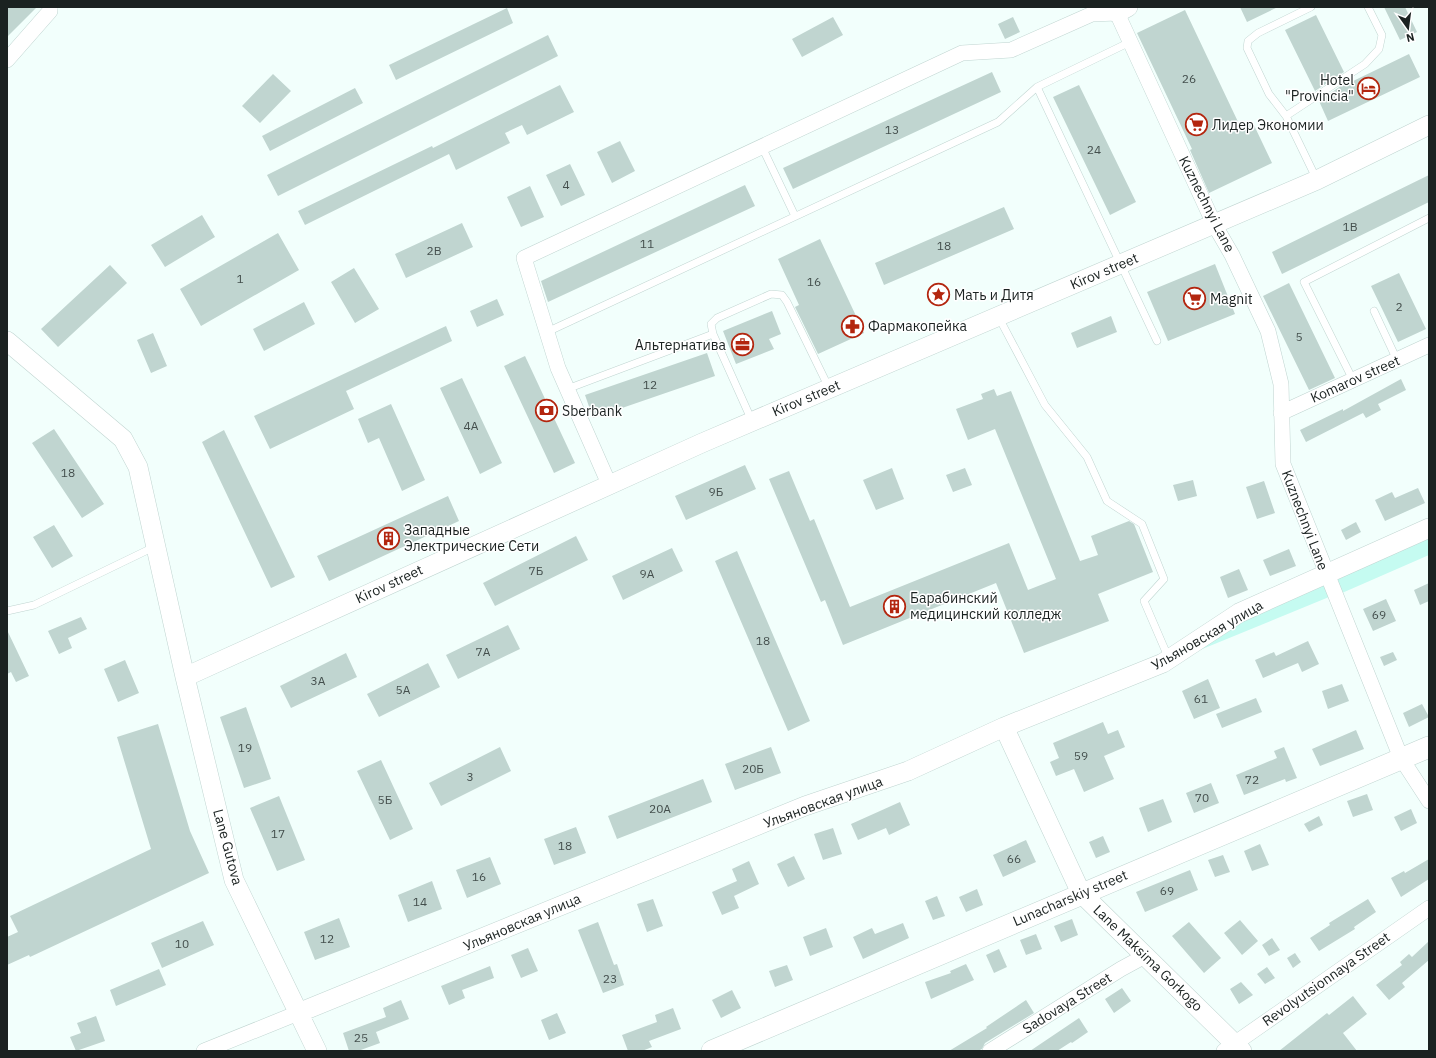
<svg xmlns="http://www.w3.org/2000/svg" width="1436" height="1058" viewBox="0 0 1436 1058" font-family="'IBM Plex Sans',sans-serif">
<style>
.green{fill:#c5fbf1}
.building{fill:#c0d5d0}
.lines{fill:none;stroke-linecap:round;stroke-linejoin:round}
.service-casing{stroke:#c0d5d1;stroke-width:8}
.minor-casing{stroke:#c0d5d1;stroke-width:16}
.tertiary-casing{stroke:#c0d5d1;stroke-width:20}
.secondary-casing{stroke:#c0d5d1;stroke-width:22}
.service{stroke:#fff;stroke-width:7}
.minor{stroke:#fff;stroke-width:15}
.tertiary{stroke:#fff;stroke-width:19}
.secondary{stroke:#fff;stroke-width:21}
.labels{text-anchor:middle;stroke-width:3;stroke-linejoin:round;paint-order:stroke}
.number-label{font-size:12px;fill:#444f4d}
.poi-label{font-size:14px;fill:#1b2221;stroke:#fff;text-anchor:start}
.street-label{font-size:14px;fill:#1b2221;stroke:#fff}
</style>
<rect width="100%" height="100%" fill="#f2fffc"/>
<path class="green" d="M 1429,533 L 1429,555 L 1342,593 L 1335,574 Z
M 1322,581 L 1329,597 L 1195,652 L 1241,617 Z"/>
<path class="building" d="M 7,7 L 37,7 L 7,37 Z
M 1240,7 L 1278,7 L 1247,22 Z
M 1384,7 L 1405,7 L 1417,32 L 1400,40 Z
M 507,8 L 513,23 L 396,80 L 389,65 Z
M 1185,10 L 1240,126 L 1252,121 L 1272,163 L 1209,193 L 1190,150 L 1192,149 L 1137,33 Z
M 1316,15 L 1344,72 L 1315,91 L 1285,30 Z
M 833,17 L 843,35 L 802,57 L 792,39 Z
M 1013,17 L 1020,32 L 1005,39 L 998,24 Z
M 548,35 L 558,56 L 278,196 L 267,175 Z
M 1409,54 L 1420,77 L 1328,121 L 1319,101 L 1348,81 L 1349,83 Z
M 992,72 L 1001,92 L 793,189 L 783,168 Z
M 273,74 L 291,91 L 260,123 L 242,106 Z
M 560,85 L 574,112 L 527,135 L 522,125 L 505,133 L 510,143 L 456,170 L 449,154 L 305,225 L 298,211 L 432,146 L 433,148 Z
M 1079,85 L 1136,202 L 1110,215 L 1053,97 Z
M 355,88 L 363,103 L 270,151 L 262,136 Z
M 620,141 L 635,171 L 612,183 L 597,152 Z
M 570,164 L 585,195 L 561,206 L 546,175 Z
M 1429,175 L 1429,202 L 1282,274 L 1272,252 Z
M 745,185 L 755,206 L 548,302 L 541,281 Z
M 530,186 L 544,217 L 521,227 L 507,197 Z
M 1004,207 L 1014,229 L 884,285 L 875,263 Z
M 202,215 L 215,237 L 165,267 L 151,245 Z
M 462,223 L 473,247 L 406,278 L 395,254 Z
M 278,233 L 299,270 L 201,326 L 180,289 Z
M 820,239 L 864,333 L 818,354 L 795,307 L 799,305 L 778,259 Z
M 1215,264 L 1235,314 L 1168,341 L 1147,292 Z
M 110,265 L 127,283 L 58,347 L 41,329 Z
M 354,268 L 379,309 L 355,323 L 331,282 Z
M 1399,273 L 1426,329 L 1398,342 L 1371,286 Z
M 1289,283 L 1335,378 L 1309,390 L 1263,296 Z
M 497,299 L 504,315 L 477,327 L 470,311 Z
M 304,302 L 315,324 L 264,351 L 253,329 Z
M 772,311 L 781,334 L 769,339 L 774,349 L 736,364 L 723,331 Z
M 1111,316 L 1117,332 L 1077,348 L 1071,333 Z
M 446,326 L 452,341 L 346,391 L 354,409 L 270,449 L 254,416 Z
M 153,333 L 167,366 L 151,373 L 137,340 Z
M 707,353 L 715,376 L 593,418 L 585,395 Z
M 525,356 L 575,463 L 554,473 L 504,366 Z
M 462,378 L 502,463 L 480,474 L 440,388 Z
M 1401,379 L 1406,390 L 1378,404 L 1381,410 L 1366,418 L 1363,413 L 1306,442 L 1300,430 L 1343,409 L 1343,411 Z
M 994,389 L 997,396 L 1011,391 L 1080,561 L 1098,555 L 1091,536 L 1129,521 L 1134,524 L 1153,572 L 1098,594 L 1109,621 L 1024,653 L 996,583 L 843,645 L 825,600 L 821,602 L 769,479 L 789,471 L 810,521 L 814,519 L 850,607 L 1009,543 L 1028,590 L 1056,579 L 995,429 L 968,440 L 956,409 L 983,399 L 981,394 Z
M 391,404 L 425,480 L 402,491 L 379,438 L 368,443 L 358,419 Z
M 54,429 L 104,504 L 82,518 L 32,443 Z
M 224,430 L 295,577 L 271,588 L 202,442 Z
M 745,465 L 756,489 L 686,520 L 675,496 Z
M 892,468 L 904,499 L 876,510 L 863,480 Z
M 965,468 L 972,485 L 953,492 L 946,475 Z
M 1193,480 L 1197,496 L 1178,501 L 1173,485 Z
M 1264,481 L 1275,513 L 1257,519 L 1246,487 Z
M 1418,488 L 1425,503 L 1385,521 L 1375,500 L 1392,492 L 1395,498 Z
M 448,496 L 459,521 L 329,581 L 317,556 Z
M 1356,522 L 1361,532 L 1346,540 L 1341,530 Z
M 54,525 L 73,556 L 52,568 L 33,537 Z
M 576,536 L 588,560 L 495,606 L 483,583 Z
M 672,548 L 683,571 L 623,600 L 612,576 Z
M 1289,549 L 1296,566 L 1270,576 L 1263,560 Z
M 737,551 L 810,721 L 788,731 L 715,561 Z
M 1239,569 L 1248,590 L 1228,598 L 1220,577 Z
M 1429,583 L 1429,601 L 1420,605 L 1414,590 Z
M 1386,599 L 1396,621 L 1373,631 L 1363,609 Z
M 81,617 L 87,629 L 68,638 L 72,648 L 59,654 L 48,631 Z
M 508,625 L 520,649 L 458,679 L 446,655 Z
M 7,630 L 29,676 L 16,682 L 11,672 L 7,674 Z
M 1308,641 L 1319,664 L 1302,672 L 1298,663 L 1263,678 L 1255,660 L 1274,652 L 1276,656 Z
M 1393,652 L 1397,660 L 1384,666 L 1380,657 Z
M 346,653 L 357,677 L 291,708 L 280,686 Z
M 125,660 L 139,693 L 118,702 L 104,669 Z
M 428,663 L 440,687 L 379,717 L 367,694 Z
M 1208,679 L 1220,708 L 1194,719 L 1182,691 Z
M 1342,684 L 1349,701 L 1328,709 L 1322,691 Z
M 1256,698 L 1262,712 L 1222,728 L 1216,714 Z
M 1422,704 L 1429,717 L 1409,727 L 1403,713 Z
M 246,707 L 271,779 L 244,788 L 220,717 Z
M 1103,722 L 1108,734 L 1118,730 L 1125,747 L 1104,756 L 1114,779 L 1084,792 L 1074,769 L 1056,776 L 1050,762 L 1059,758 L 1053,743 Z
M 158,724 L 190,831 L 209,873 L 30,957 L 29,955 L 7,965 L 7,937 L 18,932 L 10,916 L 151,849 L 117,737 Z
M 1356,730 L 1364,749 L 1320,766 L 1312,749 Z
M 500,747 L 511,771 L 441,806 L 429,783 Z
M 771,747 L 781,773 L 735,790 L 725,764 Z
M 1284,747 L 1297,778 L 1286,782 L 1285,779 L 1244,795 L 1236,775 L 1277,758 L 1274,751 Z
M 381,760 L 413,829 L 390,840 L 357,771 Z
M 703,779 L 712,802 L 617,839 L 608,816 Z
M 1211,783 L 1219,803 L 1194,813 L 1186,793 Z
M 1367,794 L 1373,810 L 1353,817 L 1347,801 Z
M 279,796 L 305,860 L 277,871 L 250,808 Z
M 1163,799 L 1172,822 L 1148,832 L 1139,808 Z
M 900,802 L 910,825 L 889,835 L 886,828 L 858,840 L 851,824 Z
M 1411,809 L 1417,823 L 1401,831 L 1394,817 Z
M 1319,816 L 1323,825 L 1309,832 L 1304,824 Z
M 576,827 L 586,853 L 554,865 L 544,839 Z
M 833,828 L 842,854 L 823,860 L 814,834 Z
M 1103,836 L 1110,852 L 1096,858 L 1089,842 Z
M 1026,840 L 1036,862 L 1003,877 L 993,855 Z
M 1260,844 L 1269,865 L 1252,871 L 1244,851 Z
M 1223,855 L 1230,872 L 1215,877 L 1208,860 Z
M 794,856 L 805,879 L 788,887 L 777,864 Z
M 490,857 L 501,884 L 467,898 L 456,870 Z
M 1429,859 L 1429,879 L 1401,897 L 1391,878 L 1404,871 L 1405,873 Z
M 749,861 L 759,884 L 734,896 L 739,908 L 722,915 L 712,892 L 737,881 L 732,869 Z
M 1190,870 L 1198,890 L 1145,912 L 1136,892 Z
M 432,881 L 442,909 L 408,922 L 398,895 Z
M 977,889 L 983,905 L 966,912 L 959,897 Z
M 937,896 L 945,916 L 933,920 L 925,901 Z
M 653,899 L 663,926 L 647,932 L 637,904 Z
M 1368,899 L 1376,912 L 1354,927 L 1355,929 L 1319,951 L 1310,938 L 1330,925 L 1329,923 Z
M 339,918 L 350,947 L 315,960 L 304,932 Z
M 1072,919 L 1078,935 L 1061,942 L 1054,926 Z
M 1240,920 L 1258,941 L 1242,955 L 1224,933 Z
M 203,921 L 214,945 L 162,968 L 151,943 Z
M 598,922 L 614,965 L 617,964 L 624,985 L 603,993 L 578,930 Z
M 1189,922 L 1221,958 L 1204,973 L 1172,936 Z
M 903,923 L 909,938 L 863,959 L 853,937 L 872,928 L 875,934 Z
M 826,928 L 833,947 L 810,956 L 803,937 Z
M 1036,934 L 1042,949 L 1026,955 L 1020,940 Z
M 1272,938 L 1280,950 L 1269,956 L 1262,945 Z
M 1429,941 L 1429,960 L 1402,983 L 1405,987 L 1389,1000 L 1376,985 L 1402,965 L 1400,962 L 1409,954 L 1412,957 Z
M 528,948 L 538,971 L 521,978 L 511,955 Z
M 999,949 L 1007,967 L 994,973 L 986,955 Z
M 1295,953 L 1301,962 L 1293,968 L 1287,958 Z
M 966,964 L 974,980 L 931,999 L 925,982 L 951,973 L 950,971 Z
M 787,965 L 793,980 L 775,987 L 769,971 Z
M 490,966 L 494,978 L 462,990 L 465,998 L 449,1005 L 441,986 Z
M 1267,967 L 1275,978 L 1265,984 L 1257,974 Z
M 159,969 L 166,985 L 116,1006 L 110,990 Z
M 1241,982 L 1253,995 L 1239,1004 L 1230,989 Z
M 1122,988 L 1131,1001 L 1114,1013 L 1105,999 Z
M 732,990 L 741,1008 L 721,1018 L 712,1000 Z
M 1353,996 L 1367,1014 L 1343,1033 L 1357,1051 L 1279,1051 L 1327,1013 L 1329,1015 Z
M 401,1000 L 409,1019 L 376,1032 L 380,1043 L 358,1051 L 349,1051 L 343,1033 L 386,1017 L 383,1008 Z
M 1026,1000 L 1034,1013 L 985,1043 L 982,1049 L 978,1051 L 949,1051 L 987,1028 L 986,1027 Z
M 673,1008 L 681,1029 L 649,1041 L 652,1047 L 642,1051 L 628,1051 L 622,1035 L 657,1022 L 655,1015 Z
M 557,1013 L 566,1033 L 549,1040 L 541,1020 Z
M 96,1016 L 105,1041 L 76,1051 L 70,1037 L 81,1033 L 77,1023 Z
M 1079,1018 L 1088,1032 L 1072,1043 L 1071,1042 L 1057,1051 L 1030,1051 Z"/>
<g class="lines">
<defs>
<path id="service" d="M 1311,7 L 1258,33 L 1248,41 L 1247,48 L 1269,94 L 1286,116 L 1317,180
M 1037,87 L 1157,341
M 1286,116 L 1365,64 L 1379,49 L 1382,35 L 1368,7
M 762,147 L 795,216
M 1374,311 L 1397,360
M 998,316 L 1045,405 L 1087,457 L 1107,501 L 1142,524 L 1164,579 L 1144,601 L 1169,659
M 547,332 L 998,122 L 1037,87 L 1130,42
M 713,334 L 752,421
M 1353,380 L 1304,282 L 1429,218
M 567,389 L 713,334 L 711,324 L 717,318 L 771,294 L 782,295 L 787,302 L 829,388
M 7,611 L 34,605 L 156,546"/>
<path id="minor" d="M 7,60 L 50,11
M 1281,413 L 1429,345
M 609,484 L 558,368 L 524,258 L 962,53 L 1011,50 L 1092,14 L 1117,13 L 1214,224 L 1232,255 L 1268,331 L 1281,384 L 1283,464 L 1401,758 L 1429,801
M 204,1051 L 298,1013
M 990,1051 L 1121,969 L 1145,956
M 1224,1051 L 1429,908"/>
<path id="tertiary" d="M 1117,13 L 1128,7
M 7,341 L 123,439 L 138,467 L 185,677 L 234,880 L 317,1051
M 185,677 L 702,443 L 1317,180 L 1429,125
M 1004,727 L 1081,893 L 1242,1051
M 298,1013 L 805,806 L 908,771 L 1004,727 L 1163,663 L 1239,613 L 1429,528"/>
<path id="secondary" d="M 712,1051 L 1429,747"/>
</defs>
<use href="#service" class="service-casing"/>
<use href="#minor" class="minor-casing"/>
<use href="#tertiary" class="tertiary-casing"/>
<use href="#secondary" class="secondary-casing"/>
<use href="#service" class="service"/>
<use href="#minor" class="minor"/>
<use href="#tertiary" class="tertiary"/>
<use href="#secondary" class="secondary"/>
</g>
<defs>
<symbol id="hotel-ring" viewBox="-11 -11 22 22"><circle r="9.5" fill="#fff" stroke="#b3260f" stroke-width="1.5"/><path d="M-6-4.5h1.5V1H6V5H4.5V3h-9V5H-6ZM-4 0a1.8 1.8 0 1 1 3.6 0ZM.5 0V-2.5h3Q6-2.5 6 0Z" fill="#b3260f"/></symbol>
<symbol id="supermarket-ring" viewBox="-11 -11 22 22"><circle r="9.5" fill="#fff" stroke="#b3260f" stroke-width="1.5"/><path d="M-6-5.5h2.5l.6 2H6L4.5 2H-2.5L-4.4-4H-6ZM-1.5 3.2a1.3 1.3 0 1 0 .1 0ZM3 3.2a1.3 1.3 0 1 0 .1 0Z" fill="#b3260f"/></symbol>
<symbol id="sight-ring" viewBox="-11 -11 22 22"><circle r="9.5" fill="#fff" stroke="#b3260f" stroke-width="1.5"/><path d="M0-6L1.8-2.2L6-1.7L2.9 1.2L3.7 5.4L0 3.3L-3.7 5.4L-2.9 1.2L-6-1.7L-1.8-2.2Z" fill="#b3260f"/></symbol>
<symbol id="pharmacy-ring" viewBox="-11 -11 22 22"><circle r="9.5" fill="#fff" stroke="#b3260f" stroke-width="1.5"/><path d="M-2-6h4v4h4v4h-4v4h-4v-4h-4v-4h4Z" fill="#b3260f"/></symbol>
<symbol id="office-ring" viewBox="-11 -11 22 22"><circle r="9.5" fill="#fff" stroke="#b3260f" stroke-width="1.5"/><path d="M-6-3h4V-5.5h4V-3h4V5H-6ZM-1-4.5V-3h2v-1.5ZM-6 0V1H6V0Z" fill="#b3260f"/></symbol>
<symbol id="bank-ring" viewBox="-11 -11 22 22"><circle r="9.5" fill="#fff" stroke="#b3260f" stroke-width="1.5"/><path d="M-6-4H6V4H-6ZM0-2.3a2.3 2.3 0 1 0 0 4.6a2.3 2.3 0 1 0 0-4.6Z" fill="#b3260f"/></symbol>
<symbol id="building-ring" viewBox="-11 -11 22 22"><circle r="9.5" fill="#fff" stroke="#b3260f" stroke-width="1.5"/><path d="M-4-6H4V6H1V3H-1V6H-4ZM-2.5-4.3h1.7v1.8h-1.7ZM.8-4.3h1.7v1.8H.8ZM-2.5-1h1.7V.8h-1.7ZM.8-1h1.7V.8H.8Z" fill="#b3260f"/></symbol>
</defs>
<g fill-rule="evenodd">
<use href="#hotel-ring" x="1356" y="76" width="25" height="25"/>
<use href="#supermarket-ring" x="1184" y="112" width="25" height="25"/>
<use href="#sight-ring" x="926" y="282" width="25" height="25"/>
<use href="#supermarket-ring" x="1182" y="286" width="25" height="25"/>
<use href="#pharmacy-ring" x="840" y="314" width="25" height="25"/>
<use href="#office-ring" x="730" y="332" width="25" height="25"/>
<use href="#bank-ring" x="534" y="398" width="25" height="25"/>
<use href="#building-ring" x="376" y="526" width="25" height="25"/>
<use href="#building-ring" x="882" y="594" width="25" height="25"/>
</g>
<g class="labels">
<g class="number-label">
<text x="1189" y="83">26</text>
<text x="892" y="134">13</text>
<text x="1094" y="154">24</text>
<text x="566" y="189">4</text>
<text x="1350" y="231">1В</text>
<text x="647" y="248">11</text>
<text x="944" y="250">18</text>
<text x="434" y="255">2В</text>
<text x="240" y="283">1</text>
<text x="814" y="286">16</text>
<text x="1399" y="311">2</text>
<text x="1299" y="341">5</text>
<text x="650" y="389">12</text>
<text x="471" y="430">4А</text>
<text x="68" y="477">18</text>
<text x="716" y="496">9Б</text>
<text x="536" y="575">7Б</text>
<text x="647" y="578">9А</text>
<text x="1379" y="619">69</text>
<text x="763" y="645">18</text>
<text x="483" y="656">7А</text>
<text x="318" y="685">3А</text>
<text x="403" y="694">5А</text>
<text x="1201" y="703">61</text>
<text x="245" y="752">19</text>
<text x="1081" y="760">59</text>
<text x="753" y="773">20Б</text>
<text x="470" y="781">3</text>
<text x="1252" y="784">72</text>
<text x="1202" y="802">70</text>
<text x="385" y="804">5Б</text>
<text x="660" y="813">20А</text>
<text x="278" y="838">17</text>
<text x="565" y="850">18</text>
<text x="1014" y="863">66</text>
<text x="479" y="881">16</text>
<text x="1167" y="895">69</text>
<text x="420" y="906">14</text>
<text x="327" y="943">12</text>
<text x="182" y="948">10</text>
<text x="610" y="983">23</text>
<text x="361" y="1042">25</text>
</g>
<g class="poi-label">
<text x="1354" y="85" text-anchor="end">Hotel<tspan x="1354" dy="16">"Provincia"</tspan></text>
<text x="1212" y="130">Лидер Экономии</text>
<text x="954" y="300">Мать и Дитя</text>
<text x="1210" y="304">Magnit</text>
<text x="868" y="331">Фармакопейка</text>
<text x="726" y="350" text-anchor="end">Альтернатива</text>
<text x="562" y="416">Sberbank</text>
<text x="404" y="535">Западные<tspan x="404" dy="16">Электрические Сети</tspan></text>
<text x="910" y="603">Барабинский<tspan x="910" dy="16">медицинский колледж</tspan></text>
</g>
<g class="street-label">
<text transform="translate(1207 204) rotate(63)" y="5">Kuznechnyi Lane</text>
<text transform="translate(1104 271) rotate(-23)" y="5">Kirov street</text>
<text transform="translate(1355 379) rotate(-24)" y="5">Komarov street</text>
<text transform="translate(806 398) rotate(-23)" y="5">Kirov street</text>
<text transform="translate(1305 520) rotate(69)" y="5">Kuznechnyi Lane</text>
<text transform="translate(389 584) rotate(-25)" y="5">Kirov street</text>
<text transform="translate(1207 635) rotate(-30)" y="5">Ульяновская улица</text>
<text transform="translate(823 802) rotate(-20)" y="5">Ульяновская улица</text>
<text transform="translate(228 847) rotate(75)" y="5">Lane Gutova</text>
<text transform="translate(1070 898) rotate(-23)" y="5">Lunacharskiy street</text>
<text transform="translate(522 922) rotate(-23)" y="5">Ульяновская улица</text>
<text transform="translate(1148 958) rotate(44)" y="5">Lane Maksima Gorkogo</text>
<text transform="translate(1326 979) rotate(-35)" y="5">Revolyutsionnaya Street</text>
<text transform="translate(1067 1003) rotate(-32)" y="5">Sadovaya Street</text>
</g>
</g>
<rect width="1436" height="1058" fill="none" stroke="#1b2221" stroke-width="16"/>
<g transform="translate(1408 28) rotate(166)" stroke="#ffffff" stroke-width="3" paint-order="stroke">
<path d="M0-3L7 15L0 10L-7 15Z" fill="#1b2221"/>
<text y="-6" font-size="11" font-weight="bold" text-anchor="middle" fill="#1b2221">N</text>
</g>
</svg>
